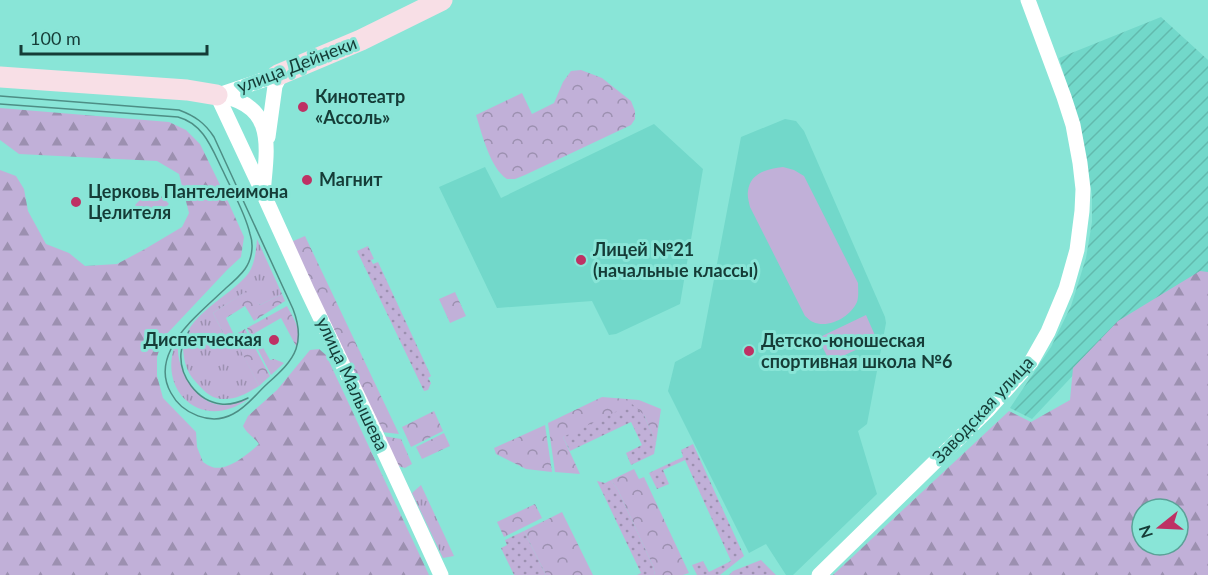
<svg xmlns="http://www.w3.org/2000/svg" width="1208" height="575" viewBox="0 0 1208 575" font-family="Lato,sans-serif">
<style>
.built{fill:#72d8ca}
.industrial{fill:url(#industrial-furrows)}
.grass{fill:url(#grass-tufts)}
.forest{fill:url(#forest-firs);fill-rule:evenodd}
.park{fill:url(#park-crowns)}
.garden{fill:url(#garden-dots)}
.pitch{fill:#c1b0d8}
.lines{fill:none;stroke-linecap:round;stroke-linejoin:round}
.street{stroke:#fff;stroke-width:15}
.secondary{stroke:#f8dfe6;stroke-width:21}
.tram{stroke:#4d8e85;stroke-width:1.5}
.poi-dot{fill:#be3164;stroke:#89e5d7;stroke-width:2}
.labels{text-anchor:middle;stroke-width:6;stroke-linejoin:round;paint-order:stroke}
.street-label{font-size:18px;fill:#153c37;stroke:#89e5d7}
.poi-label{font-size:18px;font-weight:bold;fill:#153c37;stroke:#89e5d7;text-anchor:start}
</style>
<defs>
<pattern id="industrial-furrows" width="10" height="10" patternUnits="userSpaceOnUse" patternTransform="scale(1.5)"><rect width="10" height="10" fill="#72d8ca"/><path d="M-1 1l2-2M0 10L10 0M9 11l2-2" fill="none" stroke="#62baae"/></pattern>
<pattern id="grass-tufts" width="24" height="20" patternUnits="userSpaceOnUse" patternTransform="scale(1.5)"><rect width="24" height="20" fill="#c1b0d8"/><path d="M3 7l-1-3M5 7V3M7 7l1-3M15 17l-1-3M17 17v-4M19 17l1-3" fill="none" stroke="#9c90b0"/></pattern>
<pattern id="forest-firs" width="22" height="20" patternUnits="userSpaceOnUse" patternTransform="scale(1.5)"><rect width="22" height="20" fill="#c1b0d8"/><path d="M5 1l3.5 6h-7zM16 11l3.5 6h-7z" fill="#9c90b0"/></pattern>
<pattern id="park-crowns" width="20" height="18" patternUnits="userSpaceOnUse" patternTransform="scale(1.5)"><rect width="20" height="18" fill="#c1b0d8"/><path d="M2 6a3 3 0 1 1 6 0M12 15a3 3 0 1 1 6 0" fill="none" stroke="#9c90b0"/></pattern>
<pattern id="garden-dots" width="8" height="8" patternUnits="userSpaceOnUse" patternTransform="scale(1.5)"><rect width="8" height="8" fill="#c1b0d8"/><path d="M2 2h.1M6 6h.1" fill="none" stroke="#9c90b0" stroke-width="1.8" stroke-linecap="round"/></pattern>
</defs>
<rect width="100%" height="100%" fill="#89e5d7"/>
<path class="built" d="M 785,119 L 796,121 L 804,131 L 885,317 L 886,323 L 867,424 L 858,431 L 877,494 L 793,575 L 786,575 L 766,544 L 749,553 L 668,391 L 675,362 L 701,348 L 741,137 Z
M 654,124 L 703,169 L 680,304 L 616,334 L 609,335 L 592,301 L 497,308 L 439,187 L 485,167 L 501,198 Z"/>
<path class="industrial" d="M 1161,17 L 1208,60 L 1208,273 L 1111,335 L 1032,419 L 1010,408 L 1051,347 L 1071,306 L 1086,258 L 1092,222 L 1092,195 L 1081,131 L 1059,58 Z"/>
<path class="grass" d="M 257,239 L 282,294 L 260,305 L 244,293 L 213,313 L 232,350 L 239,346 L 259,386 C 246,394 236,400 221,399 C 210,398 202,389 195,381 C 189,375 185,365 184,357 C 176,319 228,299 248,274 C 255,264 256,251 257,239 Z
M 182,332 C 180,338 178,345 178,351 C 179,373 197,403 221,405 C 230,406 240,402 248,399 C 198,436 149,382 182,332 Z
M 421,485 L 454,556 L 443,558 L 412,493 Z"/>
<path class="forest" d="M 0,108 L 169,122 L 186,130 L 200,144 L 226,197 L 244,237 L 241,257 L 227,270 L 163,338 L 157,357 L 157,376 L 163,398 L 196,432 L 197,447 L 203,462 C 206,464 209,466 212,467 C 227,472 248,454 259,444 C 254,437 247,434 243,426 L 248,416 L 277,390 L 310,350 L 319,349 L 326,355 L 429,575 L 0,575 L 0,170 L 16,176 L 24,189 L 28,211 L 46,244 L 69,253 L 85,266 L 117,264 L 145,249 L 182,227 L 189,213 L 179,174 L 157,161 L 19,154 L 0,140 Z
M 1200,271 L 1208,272 L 1208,575 L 833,575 L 1009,411 L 1031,422 L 1070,400 L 1073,368 L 1118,321 ZM 1142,509 L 1178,509 L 1178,545 L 1142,545 Z"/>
<path class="park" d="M 581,70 L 602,78 L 631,101 L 635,111 L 635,119 L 631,125 L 525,175 L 515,179 L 507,179 C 490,168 482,134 476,115 L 522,93 L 532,114 L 554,103 L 563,82 L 571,71 Z
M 153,187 L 169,204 L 151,221 L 135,205 Z
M 305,236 L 399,434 L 381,432 L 291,242 Z
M 245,292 L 260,305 L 282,294 L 285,301 L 254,321 L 245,306 L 226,318 L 234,335 L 245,329 L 270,376 L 259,386 L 239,347 L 232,350 L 213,313 Z
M 455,292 L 466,316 L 450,323 L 439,299 Z
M 287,306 C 293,318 304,333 296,346 L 281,318 L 255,333 L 270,360 L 274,359 L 284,363 L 271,375 L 247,328 Z
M 602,397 L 639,400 L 661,409 L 656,443 L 644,415 L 563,437 L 580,474 L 555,472 L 548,423 Z
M 434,411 L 443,431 L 411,447 L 402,427 Z
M 545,425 L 552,472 L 526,469 L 496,454 L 494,448 Z
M 444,433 L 450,446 L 422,459 L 416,447 Z
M 383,436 L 401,439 L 412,464 L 405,468 L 398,466 Z
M 634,469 L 639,479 L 644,477 L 689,573 L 683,575 L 655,575 L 653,566 L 618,490 L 611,480 Z
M 535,504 L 542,518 L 504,537 L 497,522 Z
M 562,512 L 593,575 L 546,575 L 524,531 Z"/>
<path class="garden" d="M 368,246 L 374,259 L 371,260 L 373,264 L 378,262 L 431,376 L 428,378 L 431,383 L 428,390 L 424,391 L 357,251 Z
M 632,404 L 644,415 L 656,443 L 654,454 L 631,465 L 626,453 L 642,445 L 631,422 L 570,451 L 563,437 Z
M 693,444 L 744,556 L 720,575 L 697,575 L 692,565 L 703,561 L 709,572 L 731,561 L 685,460 L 663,470 L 669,484 L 657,489 L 649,473 L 683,457 L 681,450 Z
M 611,480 L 618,490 L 653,566 L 655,575 L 637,575 L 641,573 L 597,481 L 605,483 Z
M 524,531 L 546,575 L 514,575 L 501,548 L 507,545 L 505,540 Z
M 761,560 L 776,575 L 729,575 L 733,571 Z"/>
<path class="pitch" d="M 783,167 L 794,170 L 804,176 L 858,283 C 858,289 859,296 857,302 C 850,317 829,329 813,322 C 810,321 808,318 805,316 L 750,207 C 749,202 747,196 748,191 C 750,173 767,169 783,167 Z
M 866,315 L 877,340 L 830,362 L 818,338 Z"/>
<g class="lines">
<path class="street" d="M 221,94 L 278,75
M 217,95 L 263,193 L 307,290 L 375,432 L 441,575
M 217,95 C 277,104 267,147 263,193
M 268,137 L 275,86 L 279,78 L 286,72
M 819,575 L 987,411 L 1031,362 L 1048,332 L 1066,289 L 1077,250 L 1082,211 L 1083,189 L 1080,163 L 1073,125 L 1064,97 L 1028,0"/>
<path class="secondary" d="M 278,75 L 361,40 L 442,0
M 0,77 L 187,90 L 217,95"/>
<path class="tram" d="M 0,96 L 179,110 C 195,116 205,123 214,137 L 293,309 C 298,322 301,335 296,349 C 291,363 278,374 267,384 C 256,394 247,407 233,414 C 211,426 182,414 171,393 C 163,379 164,363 171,349 C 181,327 208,305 226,288 C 233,282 240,276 245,269 C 252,259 254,245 250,234 C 245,212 232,191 223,171 C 212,149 204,124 178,117 L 0,104
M 189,331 C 185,338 182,345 181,353 C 179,376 197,401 221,404 C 230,405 240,402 248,398"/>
</g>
<g class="poi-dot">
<circle cx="303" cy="107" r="6"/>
<circle cx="307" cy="180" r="6"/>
<circle cx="76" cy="202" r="6"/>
<circle cx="581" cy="260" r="6"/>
<circle cx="274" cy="340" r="6"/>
<circle cx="749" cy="351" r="6"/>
</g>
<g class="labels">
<g class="street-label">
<text transform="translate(297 65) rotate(-21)" y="6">улица Дейнеки</text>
<text transform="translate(352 384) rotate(65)" y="6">улица Малышева</text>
<text transform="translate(983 410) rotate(-47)" y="6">Заводская улица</text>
</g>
<g class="poi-label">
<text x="315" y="103">Кинотеатр<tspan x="315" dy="21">«Ассоль»</tspan></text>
<text x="319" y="186">Магнит</text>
<text x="88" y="198">Церковь Пантелеимона<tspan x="88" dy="21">Целителя</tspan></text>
<text x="593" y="256">Лицей №21<tspan x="593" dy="21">(начальные классы)</tspan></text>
<text x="262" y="346" text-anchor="end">Диспетческая</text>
<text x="761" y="347">Детско-юношеская<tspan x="761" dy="21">спортивная школа №6</tspan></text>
</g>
</g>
<g transform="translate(1160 527) rotate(252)"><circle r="28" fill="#89e5d7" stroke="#5ba197" stroke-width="1.5"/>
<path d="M0-4.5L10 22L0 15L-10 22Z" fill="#be3164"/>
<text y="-9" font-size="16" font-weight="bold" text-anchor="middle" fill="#153c37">N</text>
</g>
<path d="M21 45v9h186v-9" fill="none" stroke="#153c37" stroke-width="3"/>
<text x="30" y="45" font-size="18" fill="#153c37" stroke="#89e5d7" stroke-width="4.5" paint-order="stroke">100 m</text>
</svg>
